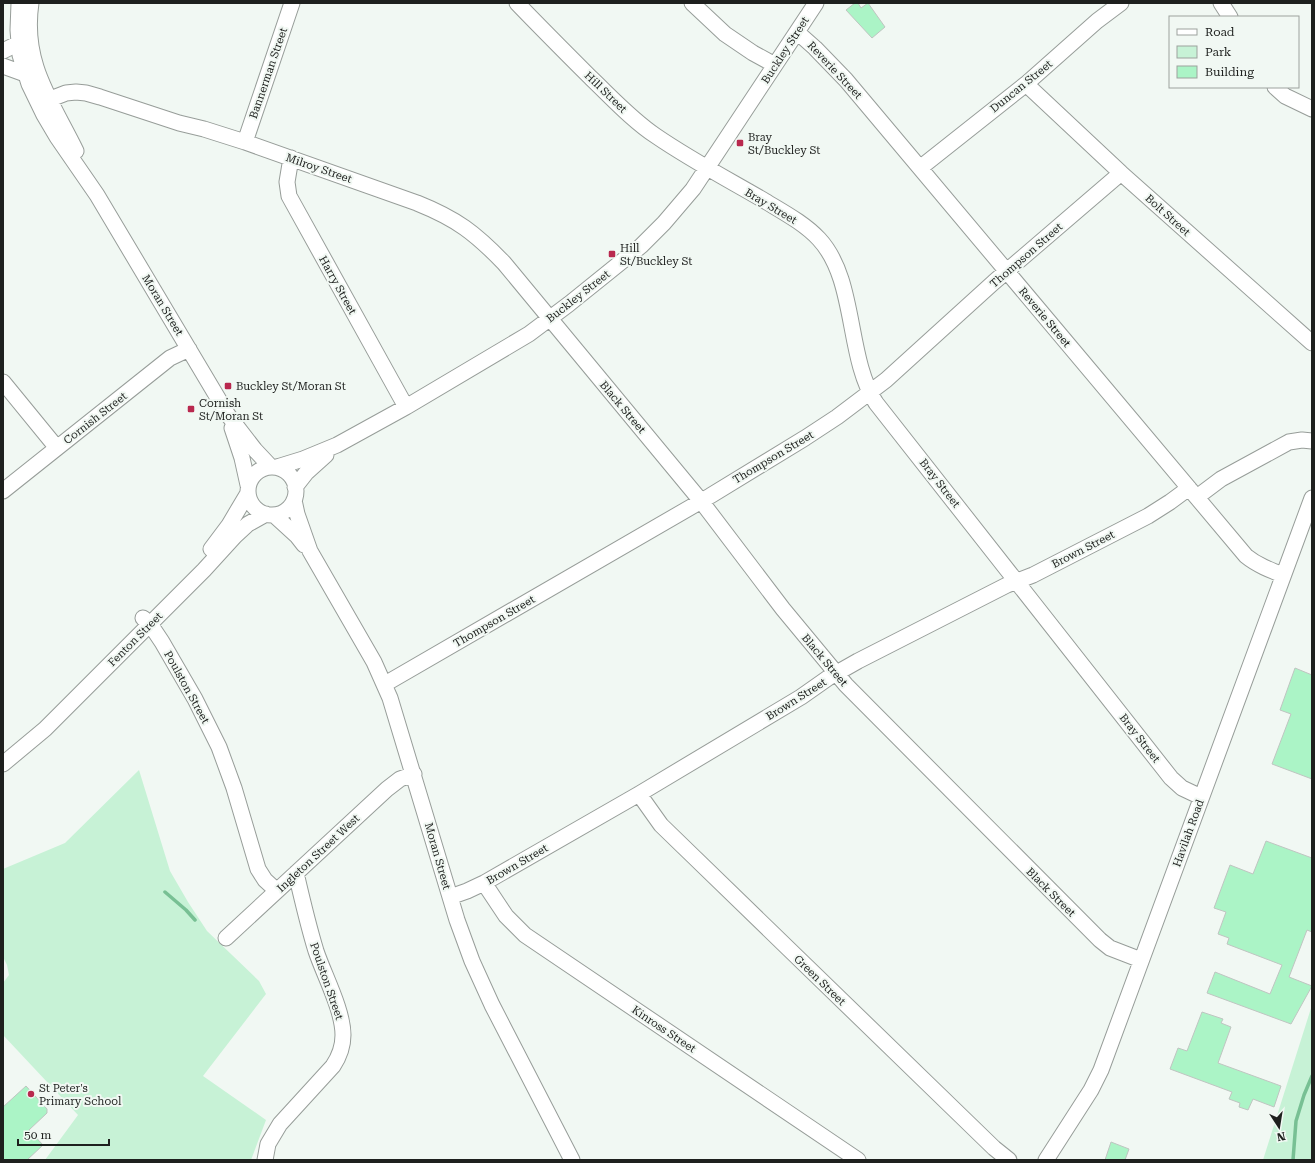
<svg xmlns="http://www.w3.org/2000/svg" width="1315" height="1163" viewBox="0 0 1315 1163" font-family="'Roboto Serif',serif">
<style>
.green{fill:#c7f2d6}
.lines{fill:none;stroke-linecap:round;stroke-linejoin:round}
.stream{stroke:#78c094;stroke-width:3.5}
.building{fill:#abf4c6;stroke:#bfc5c1}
.minor-casing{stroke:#979d99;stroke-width:17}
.minor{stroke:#fff;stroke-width:15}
.poi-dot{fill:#b9284e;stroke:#f1f8f3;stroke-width:1.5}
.labels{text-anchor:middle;stroke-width:4;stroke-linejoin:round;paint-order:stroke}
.street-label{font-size:11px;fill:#1e201e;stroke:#f1f8f3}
.poi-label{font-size:11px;fill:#1e201e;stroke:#f1f8f3;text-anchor:start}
</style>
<rect width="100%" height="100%" fill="#f1f8f3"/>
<path class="green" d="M 139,770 L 170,871 L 188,902 L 207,931 L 259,981 L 266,994 L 203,1076 L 266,1120 L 251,1160 L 45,1160 L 78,1115 L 3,1035 L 3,983 L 9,975 L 7,965 L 3,957 L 3,869 L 65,843 Z
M 1312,1005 L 1312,1160 L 1263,1160 Z"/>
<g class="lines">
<path class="stream" d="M 165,892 L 186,910 L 195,920
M 1293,1160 L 1296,1121 L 1304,1095 L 1312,1076"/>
</g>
<path class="building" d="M 855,3 L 858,3 L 861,8 L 868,3 L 885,27 L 872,38 L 846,10 Z
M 1295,668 L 1312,675 L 1312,779 L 1272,764 L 1291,714 L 1280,710 Z
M 1266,841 L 1312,858 L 1312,932 L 1307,930 L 1289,977 L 1312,986 L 1291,1024 L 1207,993 L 1215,972 L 1270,994 L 1282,965 L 1227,944 L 1229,938 L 1218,934 L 1226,912 L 1214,908 L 1230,865 L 1253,874 Z
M 1202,1012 L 1223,1019 L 1221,1023 L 1231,1027 L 1218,1063 L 1281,1086 L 1274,1107 L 1253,1099 L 1248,1110 L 1239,1107 L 1240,1103 L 1229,1099 L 1232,1092 L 1170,1069 L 1178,1048 L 1187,1051 Z
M 26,1086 L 47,1109 L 47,1113 L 29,1130 L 43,1145 L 27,1160 L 3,1160 L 3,1107 Z
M 1111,1142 L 1129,1149 L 1125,1160 L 1105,1160 Z"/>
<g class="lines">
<defs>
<path id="minor" d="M 19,3 L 18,30 L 20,55 L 29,84 L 44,115 L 57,137 L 97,195 L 228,415 L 255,450 L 271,467
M 31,3 C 22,63 51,100 76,151
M 517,3 C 541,28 566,53 591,78 C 612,98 632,120 656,136 C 691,160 729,180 765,201 C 783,212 804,223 819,239 C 857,280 846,357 876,403 L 1171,778 L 1182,788 L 1201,797
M 692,3 L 725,34 L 753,53 L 775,65
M 1221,3 L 1230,17
M 797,32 L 815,48 L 846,80 L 1246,556 C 1257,565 1270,570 1283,575
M 3,51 L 19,43
M 3,66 L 25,74
M 1026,84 L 1121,173 L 1312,343
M 1275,87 L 1285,96 L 1312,109
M 48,100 L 66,93 L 76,92 L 86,93 L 100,97 L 179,123 L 204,129 L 245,142 L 417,203 C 457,219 475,233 504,263 L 701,501 L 783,609 L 846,685 L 1100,940 L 1110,948 L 1141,960
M 245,142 L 292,3
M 291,158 L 287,182 L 289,196 L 406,407
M 920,168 L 1026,84 L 1097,21 L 1121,3
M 3,382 L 57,448
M 232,428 L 242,458 L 248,485
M 277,467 L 303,459 L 337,445 L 406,407 L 529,334 L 569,304 L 641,246 L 664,223 L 693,189 L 816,3
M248 491a24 24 0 1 1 48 0a24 24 0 1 1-48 0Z
M 295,487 L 306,473 L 326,455
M 3,491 L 170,358 L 189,349
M 1197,497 L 1221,479 L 1289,442 L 1302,440 L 1312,441
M 294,500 L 297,514 L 310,551 L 374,662 L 390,698 L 457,920 L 472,961 L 492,1005 L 572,1160
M 274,515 L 297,536 L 304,545
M 211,549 L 229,525 L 248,493
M 143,618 L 150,624 L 162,642 L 195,699 L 219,747 L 234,788 L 258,869 L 265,880 L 277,891
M 385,684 L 710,496 L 805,438 L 837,417 L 886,380 L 994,282 L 1121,173
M 3,764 L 45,729 L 204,570 L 235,536 L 248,524 L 266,514
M 639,794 L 661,825 L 994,1148 L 1009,1160
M 484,883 L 506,916 L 525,935 L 858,1160
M 450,897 L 467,891 L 484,883 L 639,794 L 801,697 L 828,678 L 858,661 L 1007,585 L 1033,575 L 1148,516 L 1170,502 L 1189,488
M 226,938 L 387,789 L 400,779 L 414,774
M 265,1160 L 268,1144 L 280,1124 L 333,1066 C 339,1057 343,1047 343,1035 C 343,1010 324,975 316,951 C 308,925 302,899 296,873
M 1046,1160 L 1091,1090 L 1101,1070 L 1312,498"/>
</defs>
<use href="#minor" class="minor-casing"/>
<use href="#minor" class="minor"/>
</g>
<g class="poi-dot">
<rect x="736" y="139" width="8" height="8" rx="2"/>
<rect x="608" y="250" width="8" height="8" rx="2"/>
<rect x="224" y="382" width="8" height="8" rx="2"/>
<rect x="187" y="405" width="8" height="8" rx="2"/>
<circle cx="31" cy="1094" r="4"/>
</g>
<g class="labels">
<g class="street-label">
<text transform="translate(785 50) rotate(-57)" y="4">Buckley Street</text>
<text transform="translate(835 70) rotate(47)" y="4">Reverie Street</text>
<text transform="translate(268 73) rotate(-71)" y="4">Bannerman Street</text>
<text transform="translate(1021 86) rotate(-39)" y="4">Duncan Street</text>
<text transform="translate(606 92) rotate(44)" y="4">Hill Street</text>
<text transform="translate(319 168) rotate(19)" y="4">Milroy Street</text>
<text transform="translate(771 206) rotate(31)" y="4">Bray Street</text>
<text transform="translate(1168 215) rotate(42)" y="4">Bolt Street</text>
<text transform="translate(1026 255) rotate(-41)" y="4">Thompson Street</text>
<text transform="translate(338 285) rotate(61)" y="4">Harry Street</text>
<text transform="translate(578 296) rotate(-38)" y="4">Buckley Street</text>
<text transform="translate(163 305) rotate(59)" y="4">Moran Street</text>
<text transform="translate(1045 317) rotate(50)" y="4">Reverie Street</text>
<text transform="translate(623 407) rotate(50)" y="4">Black Street</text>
<text transform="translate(95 418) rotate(-38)" y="4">Cornish Street</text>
<text transform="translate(773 457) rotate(-31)" y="4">Thompson Street</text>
<text transform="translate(940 483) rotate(52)" y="4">Bray Street</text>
<text transform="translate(1083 549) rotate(-27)" y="4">Brown Street</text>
<text transform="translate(494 621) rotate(-30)" y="4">Thompson Street</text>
<text transform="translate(135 639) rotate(-45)" y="4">Fenton Street</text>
<text transform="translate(825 660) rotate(50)" y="4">Black Street</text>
<text transform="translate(187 687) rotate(61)" y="4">Poulston Street</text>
<text transform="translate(796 699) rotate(-32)" y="4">Brown Street</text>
<text transform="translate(1140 738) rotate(52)" y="4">Bray Street</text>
<text transform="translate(1188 833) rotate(-70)" y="4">Havilah Road</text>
<text transform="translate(318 853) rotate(-43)" y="4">Ingleton Street West</text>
<text transform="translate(438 856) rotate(74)" y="4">Moran Street</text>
<text transform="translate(517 864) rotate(-30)" y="4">Brown Street</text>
<text transform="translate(1051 892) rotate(45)" y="4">Black Street</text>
<text transform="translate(820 980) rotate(44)" y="4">Green Street</text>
<text transform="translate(327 981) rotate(71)" y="4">Poulston Street</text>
<text transform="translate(664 1029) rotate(34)" y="4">Kinross Street</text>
</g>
<g class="poi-label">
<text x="748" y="141">Bray<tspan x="748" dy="13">St/Buckley St</tspan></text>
<text x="620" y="252">Hill<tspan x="620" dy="13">St/Buckley St</tspan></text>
<text x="236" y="390">Buckley St/Moran St</text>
<text x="199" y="407">Cornish<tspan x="199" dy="13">St/Moran St</tspan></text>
<text x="39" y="1092">St Peter's<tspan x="39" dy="13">Primary School</tspan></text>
</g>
</g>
<rect width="1315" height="1163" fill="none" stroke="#1e201e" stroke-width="8"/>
<rect x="1169" y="16" width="130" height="72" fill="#f1f8f3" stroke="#9da29e"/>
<rect x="1177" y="29" width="20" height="6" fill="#ffffff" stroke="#9da29e"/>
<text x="1205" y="36" font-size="12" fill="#1e201e">Road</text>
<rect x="1177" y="46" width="20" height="12" fill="#c7f2d6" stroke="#9da29e"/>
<text x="1205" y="56" font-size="12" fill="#1e201e">Park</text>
<rect x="1177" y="66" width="20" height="12" fill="#abf4c6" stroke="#9da29e"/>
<text x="1205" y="76" font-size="12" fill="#1e201e">Building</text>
<g transform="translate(1279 1127) rotate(168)" stroke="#f1f8f3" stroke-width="3" paint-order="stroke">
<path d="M0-3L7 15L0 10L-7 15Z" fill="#1e201e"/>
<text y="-6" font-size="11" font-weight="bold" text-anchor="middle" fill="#1e201e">N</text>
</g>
<path d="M18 1139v6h91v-6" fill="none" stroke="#1e201e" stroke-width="2"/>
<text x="24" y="1139" font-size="12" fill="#1e201e" stroke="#f1f8f3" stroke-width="3" paint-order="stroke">50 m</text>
</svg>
